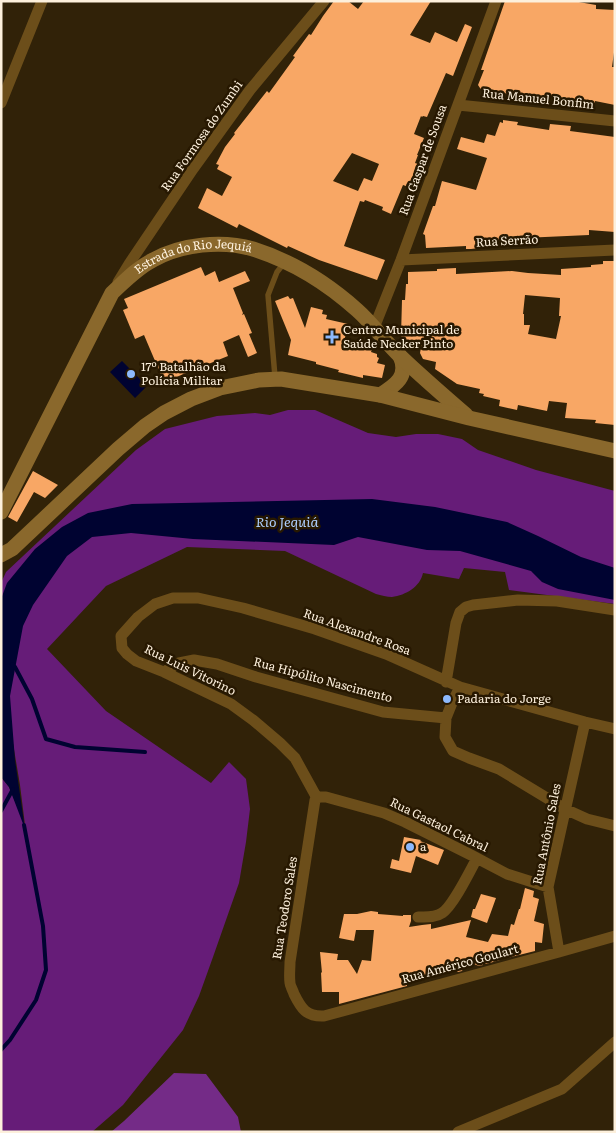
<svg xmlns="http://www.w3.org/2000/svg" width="616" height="1133" viewBox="0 0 616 1133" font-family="Literata,serif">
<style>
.green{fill:#661c78}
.forest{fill:#742b87}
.water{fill:#000331}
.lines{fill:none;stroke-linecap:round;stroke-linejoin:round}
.stream{stroke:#000331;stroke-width:4}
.building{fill:#f8a765;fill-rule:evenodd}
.lane{stroke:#6c4e1a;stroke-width:5.5}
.street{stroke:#6c4e1a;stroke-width:11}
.secondary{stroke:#8a682c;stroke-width:15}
.poi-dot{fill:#8db9fc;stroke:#271801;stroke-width:2}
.labels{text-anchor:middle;stroke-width:5;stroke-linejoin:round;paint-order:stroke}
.street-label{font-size:12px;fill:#fdf0dc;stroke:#271801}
.poi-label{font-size:12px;fill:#fdf0dc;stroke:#271801;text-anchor:start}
.water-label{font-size:14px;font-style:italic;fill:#acccfb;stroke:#271801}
</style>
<rect width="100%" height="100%" fill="#312208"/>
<path class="green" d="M 288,410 L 315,410 L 368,433 L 396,437 L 416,434 L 438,434 L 462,439 L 478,450 L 536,470 L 615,491 L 615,575 L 535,542 L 90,519 L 1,610 L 1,583 L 6,572 L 136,450 L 165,429 L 217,416 L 255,413 L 270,415 Z
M 357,531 L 461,546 L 615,594 L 615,604 L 509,590 L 505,572 L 464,568 L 459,579 L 423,573 C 420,587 406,595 392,597 C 387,597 381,595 376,594 L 285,551 L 187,547 L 106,586 L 47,649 L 106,711 L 211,783 L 229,762 L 246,779 L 250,809 L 246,842 L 239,883 L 213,957 L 199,996 L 183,1030 L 123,1105 L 92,1132 L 1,1132 L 1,777 L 9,787 L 25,825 L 20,785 L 5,696 L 18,624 L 63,552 L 90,533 Z"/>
<path class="forest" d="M 174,1073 L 206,1074 L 238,1117 L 241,1132 L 111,1132 L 124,1121 Z"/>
<path class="water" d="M 122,361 L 147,386 L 135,398 L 110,372 Z
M 372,499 L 435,507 L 507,522 L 538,536 L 581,557 L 615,568 L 615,600 L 558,589 L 542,582 L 531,571 L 460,551 L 427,550 L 358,537 L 334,545 L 193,539 L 131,533 L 92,537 L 67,556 L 33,605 L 23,626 L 10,696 L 15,760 L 25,829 L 9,787 L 1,777 L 1,599 L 7,583 L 35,549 L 62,527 L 88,513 L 132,504 Z"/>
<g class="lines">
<path class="stream" d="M 12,664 L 15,667 L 32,699 L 46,739 L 75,747 L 145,752
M 1,811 L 13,789
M 1,1050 L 10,1040 L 36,1000 L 46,970 L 43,926 L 24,825"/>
</g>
<path class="building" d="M 334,1 L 348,1 L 358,9 L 364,1 L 431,1 L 410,35 L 430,43 L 435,32 L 457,42 L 465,24 L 472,27 L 453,76 L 446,73 L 427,117 L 423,116 L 422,117 L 421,116 L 414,134 L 424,138 L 417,155 L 418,155 L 415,163 L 418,164 L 409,184 L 407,183 L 406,186 L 403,185 L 391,214 L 382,210 L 383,207 L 365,200 L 364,202 L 360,201 L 344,246 L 385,260 L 377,280 L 319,260 L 288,246 L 287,248 L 239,224 L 237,228 L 198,208 L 207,188 L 222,196 L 232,177 L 217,169 L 219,165 L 216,164 L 225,147 L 235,134 L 234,133 L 267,91 L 269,93 L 295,57 L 293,56 L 309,34 L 311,35 L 323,16 ZM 352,153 L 379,164 L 372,181 L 364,178 L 358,191 L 333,181 Z
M 505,1 L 573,1 L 596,5 L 596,9 L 615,10 L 615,45 L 612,67 L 615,67 L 615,105 L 595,101 L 595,104 L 578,101 L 578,103 L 550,97 L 549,101 L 539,99 L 540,97 L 483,91 L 480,88 L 478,85 L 484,70 L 481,70 Z
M 503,120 L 518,122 L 517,125 L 549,130 L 550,124 L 571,126 L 570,131 L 615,137 L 615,232 L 589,230 L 589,235 L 523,238 L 523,242 L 501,243 L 502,245 L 479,246 L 479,248 L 471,249 L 466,249 L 466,246 L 426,248 L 425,235 L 423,234 L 433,206 L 435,206 L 442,181 L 476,190 L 487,158 L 457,149 L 461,137 L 484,143 L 487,134 L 495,136 L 500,122 L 503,123 Z
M 603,261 L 615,261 L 615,425 L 595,423 L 596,420 L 565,418 L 567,403 L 549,401 L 547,411 L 518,405 L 517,410 L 499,406 L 500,400 L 483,396 L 484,394 L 479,393 L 480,389 L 457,384 L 435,369 L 436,362 L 423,359 L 420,353 L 422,342 L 405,342 L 401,336 L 402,300 L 405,300 L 406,284 L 408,284 L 408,272 L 437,271 L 437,269 L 456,268 L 456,274 L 512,271 L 528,273 L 561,275 L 561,269 L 591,267 L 591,265 L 603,264 ZM 525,295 L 560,298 L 559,316 L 561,316 L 556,339 L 528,334 L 530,325 L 524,325 L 524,314 L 523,314 Z
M 201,267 L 205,276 L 215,271 L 219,282 L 245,271 L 250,281 L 233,288 L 243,313 L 242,315 L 244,314 L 252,333 L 249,334 L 257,353 L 248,357 L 239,335 L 223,342 L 228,356 L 164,382 L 144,335 L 135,339 L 123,310 L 128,308 L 124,299 Z
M 288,296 L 290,299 L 293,298 L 305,328 L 311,307 L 323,310 L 322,314 L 327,315 L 326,319 L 348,324 L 344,342 L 372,349 L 371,352 L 377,354 L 377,357 L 379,358 L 377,363 L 385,365 L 382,378 L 363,375 L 363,378 L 338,372 L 339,370 L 316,364 L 316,362 L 288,355 L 291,340 L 275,301 Z
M 33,471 L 58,485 L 45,498 L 34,492 L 17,522 L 8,517 Z
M 404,837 L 421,840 L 420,841 L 444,850 L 438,865 L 416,856 L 411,873 L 390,868 L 392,859 L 399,861 Z
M 525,888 L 534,891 L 533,897 L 539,899 L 534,921 L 544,924 L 542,943 L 535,942 L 535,951 L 507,958 L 500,957 L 500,960 L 486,964 L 483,964 L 483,965 L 479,966 L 466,961 L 462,971 L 458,972 L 447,964 L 431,970 L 433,976 L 407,983 L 407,986 L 339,1004 L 339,992 L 322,992 L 321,972 L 322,973 L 320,952 L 338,954 L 337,960 L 348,960 L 357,974 L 362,960 L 371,961 L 374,930 L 356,930 L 354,941 L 339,938 L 344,914 L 357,914 L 371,911 L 378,912 L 378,914 L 403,916 L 403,915 L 411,915 L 411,921 L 409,927 L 422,925 L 431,924 L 431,929 L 471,920 L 466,937 L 488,942 L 492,934 L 508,936 L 511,924 L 514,925 L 519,909 L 520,909 Z
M 481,894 L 496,898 L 487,923 L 471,917 L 473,909 L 475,909 Z"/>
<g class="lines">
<path class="lane" d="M 275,377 L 268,295 L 277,272 L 285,262"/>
<path class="street" d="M 1,103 L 42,1
M 458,105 L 615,121
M 401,260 L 615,250
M 118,282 L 129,264 L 193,169 L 250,90 L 324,1
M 374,328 L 401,260 L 496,1
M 164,672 L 179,663 L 194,660 L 217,664 L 256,677 L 383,712 L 446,718 L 452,703 L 460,687
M 446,682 L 456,623 L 460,612 L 466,607 L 473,605 L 518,600 L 557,601 L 615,610
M 446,718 L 445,737 L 453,751 L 469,758 L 499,769 L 565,809 L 587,819 L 615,826
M 317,798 L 295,758 L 280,743 L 253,720 L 231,704 L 164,672 L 136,661 L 127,654 L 122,648 L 121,636 L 138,617 L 155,604 L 173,598 L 198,598 L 243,608 L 315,629 L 386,654 L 460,687 L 585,722 L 615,729
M 317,798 L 315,800 L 290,962 C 290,969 289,976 290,983 C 290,986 293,990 294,994 C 301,1008 306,1017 324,1016 L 559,952 L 615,936
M 317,798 L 320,797 L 326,797 L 384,813 L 405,822 L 471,855 L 507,874 L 548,887
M 418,917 C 426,917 435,918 442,913 C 453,906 470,871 477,858
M 559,952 L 548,887 L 585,722
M 458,1132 L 562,1089 L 615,1042"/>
<g class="secondary">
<path d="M 380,395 C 396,385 409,376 400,356"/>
<path id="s1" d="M 1,512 L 112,293 C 125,281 137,268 153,260 C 181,244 222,240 253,249 C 291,261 327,283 357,310 C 373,324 385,342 401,357 C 422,377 444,396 466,415"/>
<path d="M 1,555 L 12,549 L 118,449 L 145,426 L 164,413 L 191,399 L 220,388 L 259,380 L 281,379 L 380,395 L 469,418 L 615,451"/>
</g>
</g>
<g class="poi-dot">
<path d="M329.5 329.5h5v5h5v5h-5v5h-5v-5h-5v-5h5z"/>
<circle cx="131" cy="374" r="5"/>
<circle cx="447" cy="699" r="5"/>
<circle cx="410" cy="847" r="5"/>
</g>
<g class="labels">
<g class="street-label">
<text transform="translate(538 99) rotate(6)" y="4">Rua Manuel Bonfim</text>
<text transform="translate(202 136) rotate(-55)" y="4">Rua Formosa do Zumbi</text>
<text transform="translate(423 160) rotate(-70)" y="4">Rua Gaspar de Sousa</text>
<text transform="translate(507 241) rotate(-3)" y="4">Rua Serrão</text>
<text dy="4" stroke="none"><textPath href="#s1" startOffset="339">Estrada do Rio Jequiá</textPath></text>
<text transform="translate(357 632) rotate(20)" y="4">Rua Alexandre Rosa</text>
<text transform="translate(190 670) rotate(26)" y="4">Rua Luis Vitorino</text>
<text transform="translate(323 680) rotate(15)" y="4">Rua Hipólito Nascimento</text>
<text transform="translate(439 825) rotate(26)" y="4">Rua Gastaol Cabral</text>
<text transform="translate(547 834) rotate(-79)" y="4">Rua Antônio Sales</text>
<text transform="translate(285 908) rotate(-81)" y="4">Rua Teodoro Sales</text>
<text transform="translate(460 964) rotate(-15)" y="4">Rua Américo Goulart</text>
</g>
<g class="poi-label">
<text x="343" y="334">Centro Municipal de<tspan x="343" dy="14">Saúde Necker Pinto</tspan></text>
<text x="141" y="371">17º Batalhão da<tspan x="141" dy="14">Polícia Militar</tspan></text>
<text x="457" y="703">Padaria do Jorge</text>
<text x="420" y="851">a</text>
</g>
<g class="water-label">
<text x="287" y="527">Rio Jequiá</text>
</g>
</g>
<rect width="616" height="1133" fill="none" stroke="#fdf0dc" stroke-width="5"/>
</svg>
